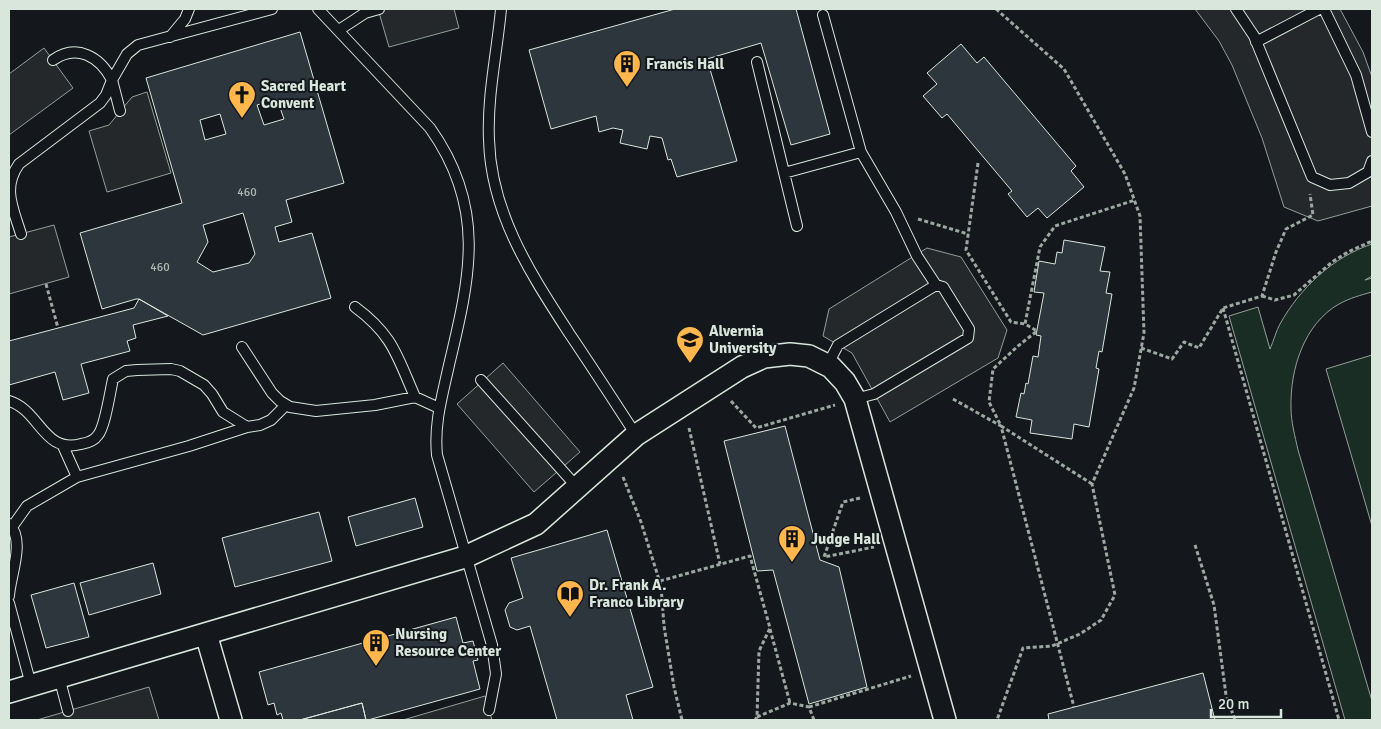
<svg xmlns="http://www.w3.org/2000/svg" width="1381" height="729" viewBox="0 0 1381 729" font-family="Signika,sans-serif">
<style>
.green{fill:#1a2d24;stroke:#939e99}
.parking{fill:#24282b;stroke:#939e99}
.building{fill:#2c363c;stroke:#d8e6dc;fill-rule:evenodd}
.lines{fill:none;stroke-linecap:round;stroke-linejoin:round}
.lane-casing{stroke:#d8e6dc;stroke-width:12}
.street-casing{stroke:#d8e6dc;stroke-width:24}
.path{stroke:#9da8a2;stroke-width:3;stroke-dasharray:4 2.5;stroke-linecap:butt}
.lane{stroke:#14181c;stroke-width:10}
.street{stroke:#14181c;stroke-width:21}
.labels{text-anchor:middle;stroke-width:4;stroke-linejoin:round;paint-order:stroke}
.number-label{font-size:12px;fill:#adbab4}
.poi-label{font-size:15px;font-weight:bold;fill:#d8e6dc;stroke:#14181c;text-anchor:start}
</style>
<rect width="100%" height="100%" fill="#14181c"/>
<path class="green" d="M 1372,244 L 1372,276 L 1365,280 L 1372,278 L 1372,292 C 1361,295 1350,298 1339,304 C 1304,324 1290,369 1291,408 C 1291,422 1295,436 1298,450 L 1372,701 L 1372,720 L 1345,720 L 1229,316 L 1258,307 L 1270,349 C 1274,340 1276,331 1280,324 C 1300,288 1333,257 1372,244 Z
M 1372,355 L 1372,526 L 1326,369 Z"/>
<path class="parking" d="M 378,9 L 454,9 L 459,28 L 389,47 Z
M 1195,9 L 1340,9 L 1363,52 L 1372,77 L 1372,206 L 1318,221 L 1284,207 L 1262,138 L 1232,65 L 1219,41 Z
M 44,48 L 73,88 L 9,135 L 9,74 Z
M 147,92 L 171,173 L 107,192 L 89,131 L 109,125 L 132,97 Z
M 54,225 L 69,277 L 9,294 L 9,237 Z
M 927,248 L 961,257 L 1007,330 L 998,358 L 890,422 L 852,353 L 823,336 L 829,309 Z
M 503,363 L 580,452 L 534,492 L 457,404 Z
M 149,687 L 159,720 L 37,720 Z
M 485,696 L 492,720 L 403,720 Z"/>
<path class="building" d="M 675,9 L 796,9 L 830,134 L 791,145 L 761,43 L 707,59 L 737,161 L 677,177 L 671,159 L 668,160 L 662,138 L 650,136 L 647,149 L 620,143 L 623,130 L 613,128 L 599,132 L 596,116 L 551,129 L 529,50 Z
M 300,32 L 344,183 L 286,200 L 292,222 L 275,227 L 279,242 L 312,233 L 331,298 L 203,335 L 139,299 L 136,299 L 102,309 L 80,233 L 182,203 L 146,78 ZM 277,99 L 284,119 L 264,125 L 257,105 ZM 220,114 L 226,134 L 205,140 L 200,120 ZM 243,213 L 255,254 L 249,263 L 213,272 L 197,262 L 208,242 L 203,225 Z
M 961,44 L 977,63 L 984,57 L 1076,166 L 1071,171 L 1084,187 L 1047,218 L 1038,208 L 1027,217 L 1008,194 L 1012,191 L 947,114 L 942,118 L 923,96 L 937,84 L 927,73 Z
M 1064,240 L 1105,247 L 1100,271 L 1110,272 L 1106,293 L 1112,294 L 1102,352 L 1099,351 L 1096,368 L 1099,369 L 1089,427 L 1074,424 L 1072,439 L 1030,433 L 1032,420 L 1016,417 L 1021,393 L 1024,394 L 1026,383 L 1028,384 L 1033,356 L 1038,357 L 1041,336 L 1036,335 L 1044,293 L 1034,292 L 1039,261 L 1055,264 L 1057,252 L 1062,253 Z
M 139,299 L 168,316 L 133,325 L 136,338 L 127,341 L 130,351 L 81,364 L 89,393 L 63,400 L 55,372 L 9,385 L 9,341 L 134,308 Z
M 785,426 L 820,560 L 839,567 L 867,687 L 809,704 L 773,570 L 757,571 L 724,441 Z
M 415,498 L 423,527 L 356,546 L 348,517 Z
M 319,512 L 332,561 L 235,587 L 222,538 Z
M 607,530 L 653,687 L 626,695 L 633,720 L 557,720 L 530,626 L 517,630 L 510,627 L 505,610 L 509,603 L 523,598 L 511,558 Z
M 153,563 L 161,594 L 89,615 L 80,583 Z
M 74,583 L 89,637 L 46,648 L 31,595 Z
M 456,617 L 463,643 L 473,641 L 478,660 L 473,661 L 480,689 L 368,720 L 366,720 L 362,703 L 300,720 L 283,720 L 281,713 L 277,715 L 274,703 L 268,705 L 259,672 Z
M 1203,673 L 1215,720 L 1049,720 L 1048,714 Z
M 362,703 L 366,720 L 300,720 Z"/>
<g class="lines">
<defs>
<path id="lane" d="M 318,9 L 430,128 C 487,208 470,277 449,365 C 442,397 434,423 437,455 L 492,645 L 496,674 L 489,710
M 501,9 C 497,53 487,96 489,140 C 491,214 531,274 569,333 C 592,367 614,401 636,435
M 1236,9 L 1254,36 L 1312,177 L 1330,185 L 1349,183 L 1368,172 L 1372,161
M 1324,9 L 1356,75 L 1372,132
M 823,15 L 861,152 L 896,212 L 917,256 L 936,285
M 339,30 L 365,13 L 379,9
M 170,37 L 185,19 L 189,9
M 1256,42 L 1319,9
M 757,62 L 797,226
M 120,111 L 112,80 L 127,54 L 138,45 L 272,9
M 784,173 L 861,152
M 21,234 C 13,208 2,188 19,164 L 100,103 L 106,95 L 112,80 C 100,57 77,43 53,60
M 355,307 C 393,335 397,356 415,397
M 242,347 L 272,393 L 280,401 L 290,407 L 316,411 L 375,405 L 415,397 L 439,408
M 827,366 L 838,345 L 936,285 L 943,287 L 969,329 L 968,338 L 874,394 L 855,399
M 481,380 L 577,487
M 9,401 C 40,410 43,454 81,444 C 88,443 94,441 98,435 C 105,427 110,392 113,379 L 126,371 L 137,370 L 171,369 L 180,371 L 204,385 L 212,394 L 223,412 L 247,427 L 260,425 L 271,420 L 286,405
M 63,446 L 77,477
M 9,524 C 26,540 10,576 9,596
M 12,527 L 27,506 L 77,477 L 189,446 L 247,427
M 9,603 L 31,685
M 59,677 L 68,711"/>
<path id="street" d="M 206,634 L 231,720
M 9,692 L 465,557 L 536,524 L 636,435 L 742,367 L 764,357 L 790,354 L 809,356 L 831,367 L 845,382 L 855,399 L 945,720"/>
</defs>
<use href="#lane" class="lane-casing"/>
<use href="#street" class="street-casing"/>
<path class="path" d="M 996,9 L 1064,69 L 1125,174 L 1140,216 L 1144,333 L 1134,388 L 1092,484 L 1115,595 L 1101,620 L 1080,634 L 1052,646 L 1023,648 L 997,720
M 978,163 L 966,250 L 1011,322 L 1025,324
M 918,219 L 968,234
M 46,284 L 58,328
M 1262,296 L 1275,300 L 1294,295 L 1332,262 L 1348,252 L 1372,241
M 1223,308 L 1339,720
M 1141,348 L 1172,359 L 1184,342 L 1199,348 L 1223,308 L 1262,296 L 1276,252 L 1286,229 L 1313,215 L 1310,194
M 953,399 L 1001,426 L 1074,707
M 731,401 L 756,428 L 835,405
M 689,428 L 720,564
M 623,477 L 641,522 L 661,586 L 664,626 L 674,687 L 682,720
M 1092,484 L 1001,426 L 989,402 L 993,369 L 1018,346 L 1037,331 L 1025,324 L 1040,247 L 1055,226 L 1135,200
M 860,498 L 843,502 L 824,557 L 874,547
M 1195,545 L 1214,605 L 1226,695 L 1235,720
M 660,581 L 750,556 L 770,628 L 759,651 L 757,717 L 755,720
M 770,629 L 790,703
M 809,707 L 911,676
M 757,717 L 790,703 L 809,707 L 814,720"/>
<use href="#lane" class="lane"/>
<use href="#street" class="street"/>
</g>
<defs>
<symbol id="building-pin" viewBox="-11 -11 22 30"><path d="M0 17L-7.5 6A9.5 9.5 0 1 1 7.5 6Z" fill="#ffb74d" stroke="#14181c"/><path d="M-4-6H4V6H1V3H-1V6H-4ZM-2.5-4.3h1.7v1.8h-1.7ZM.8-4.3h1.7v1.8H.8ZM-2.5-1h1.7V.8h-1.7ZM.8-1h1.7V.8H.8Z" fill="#111"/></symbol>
<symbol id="church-pin" viewBox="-11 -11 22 30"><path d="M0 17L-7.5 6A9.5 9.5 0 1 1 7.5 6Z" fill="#ffb74d" stroke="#14181c"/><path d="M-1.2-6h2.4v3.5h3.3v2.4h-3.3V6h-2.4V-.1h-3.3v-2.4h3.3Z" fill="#111"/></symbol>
<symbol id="university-pin" viewBox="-11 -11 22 30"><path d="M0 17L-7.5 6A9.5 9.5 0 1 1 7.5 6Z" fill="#ffb74d" stroke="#14181c"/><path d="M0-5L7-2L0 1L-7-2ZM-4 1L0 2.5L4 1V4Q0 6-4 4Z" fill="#111"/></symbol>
<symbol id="library-pin" viewBox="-11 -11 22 30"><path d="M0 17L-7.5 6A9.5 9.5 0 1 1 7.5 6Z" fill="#ffb74d" stroke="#14181c"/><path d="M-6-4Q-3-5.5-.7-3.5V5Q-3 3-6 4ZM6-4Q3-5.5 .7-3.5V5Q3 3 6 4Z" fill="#111"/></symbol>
</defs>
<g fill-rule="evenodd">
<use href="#building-pin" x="611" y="48" width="32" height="43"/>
<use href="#church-pin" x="226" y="79" width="32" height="43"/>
<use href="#university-pin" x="674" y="324" width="32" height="43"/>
<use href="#building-pin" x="776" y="523" width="32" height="43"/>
<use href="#library-pin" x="554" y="578" width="32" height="43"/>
<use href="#building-pin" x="360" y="627" width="32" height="43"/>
</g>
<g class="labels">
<g class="number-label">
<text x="247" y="196">460</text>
<text x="160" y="271">460</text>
</g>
<g class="poi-label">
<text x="646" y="69">Francis Hall</text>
<text x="261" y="91">Sacred Heart<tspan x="261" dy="17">Convent</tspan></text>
<text x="709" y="336">Alvernia<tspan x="709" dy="17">University</tspan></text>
<text x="811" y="544">Judge Hall</text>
<text x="589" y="590">Dr. Frank A.<tspan x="589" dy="17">Franco Library</tspan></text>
<text x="395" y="639">Nursing<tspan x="395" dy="17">Resource Center</tspan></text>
</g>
</g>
<rect width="1381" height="729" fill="none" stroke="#d8e6dc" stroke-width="20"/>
<path d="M1211 709v8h70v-8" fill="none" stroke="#d8e6dc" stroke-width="2.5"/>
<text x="1218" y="709" font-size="15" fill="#d8e6dc" stroke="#14181c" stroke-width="4" paint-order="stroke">20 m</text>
</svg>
